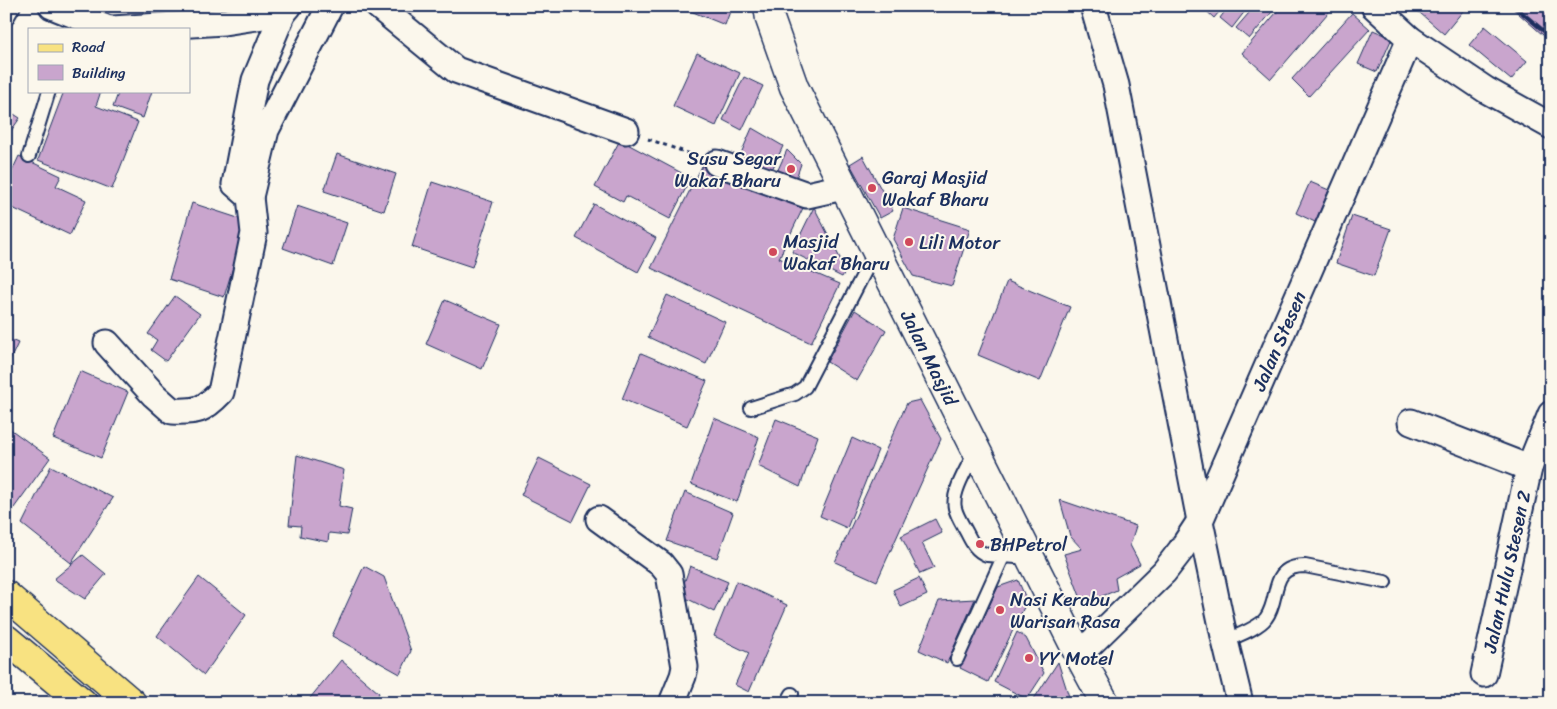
<svg xmlns="http://www.w3.org/2000/svg" width="1557" height="709" viewBox="0 0 1557 709" font-family="Sriracha,sans-serif">
<style>
.building{fill:#c9a5cd;stroke:#1b2f5e}
.lines{fill:none;stroke-linecap:round;stroke-linejoin:round}
.service-casing{stroke:#1b2f5e;stroke-width:16}
.minor-casing{stroke:#1b2f5e;stroke-width:29}
.tertiary-casing{stroke:#1b2f5e;stroke-width:31}
.primary-casing{stroke:#1b2f5e;stroke-width:31}
.path{stroke:#1b2f5e;stroke-width:3;stroke-dasharray:4 4;stroke-linecap:butt}
.service{stroke:#fbf7ec;stroke-width:12}
.minor{stroke:#fbf7ec;stroke-width:25}
.tertiary{stroke:#fbf7ec;stroke-width:28}
.primary{stroke:#f8e281;stroke-width:28}
.rail{stroke:#1b2f5e;stroke-width:4}
.poi-dot{fill:#d1495b;stroke:#fbf7ec;stroke-width:2}
.labels{text-anchor:middle;stroke-width:4;stroke-linejoin:round;paint-order:stroke}
.poi-label{font-size:19px;fill:#1b2f5e;stroke:#fbf7ec;text-anchor:start}
.street-label{font-size:19px;fill:#1b2f5e;stroke:#fbf7ec}
</style>
<rect width="100%" height="100%" fill="#fbf7ec"/>
<filter id="ink" filterUnits="userSpaceOnUse"><feTurbulence type="fractalNoise" baseFrequency=".02" numOctaves="2"/><feDisplacementMap in="SourceGraphic" scale="10" xChannelSelector="R" yChannelSelector="G"/><feConvolveMatrix kernelMatrix="1 2 1 2 8 2 1 2 1" color-interpolation-filters="sRGB"/></filter>
<g filter="url(#ink)">
<path class="building" d="M 689,6 L 732,6 L 725,25 L 688,10 Z
M 1201,6 L 1224,6 L 1214,18 Z
M 1229,6 L 1249,6 L 1232,28 L 1220,18 Z
M 1255,6 L 1277,6 L 1249,39 L 1236,28 Z
M 1282,6 L 1334,6 L 1271,79 L 1242,53 Z
M 1412,6 L 1467,6 L 1444,34 Z
M 1510,6 L 1541,6 L 1551,15 L 1551,42 Z
M 1541,6 L 1551,6 L 1551,15 Z
M 1352,13 L 1370,29 L 1309,96 L 1292,79 Z
M 1485,26 L 1527,61 L 1511,80 L 1469,45 Z
M 1373,30 L 1392,38 L 1377,72 L 1358,64 Z
M 697,53 L 740,73 L 716,126 L 673,106 Z
M 744,77 L 763,86 L 742,130 L 723,120 Z
M 64,91 L 101,91 L 96,106 L 138,122 L 112,189 L 38,160 Z
M 119,91 L 152,91 L 143,118 L 113,107 Z
M 6,109 L 20,118 L 6,138 Z
M 752,128 L 783,146 L 771,172 L 739,158 Z
M 620,140 L 691,178 L 670,219 L 626,196 L 623,202 L 595,187 Z
M 787,150 L 801,164 L 794,184 L 776,174 Z
M 337,154 L 396,174 L 384,211 L 324,191 Z
M 19,156 L 61,176 L 56,186 L 86,200 L 70,235 L 6,205 L 6,184 Z
M 863,156 L 893,211 L 880,218 L 850,164 Z
M 703,164 L 803,208 L 779,258 L 840,284 L 811,343 L 651,268 Z
M 432,182 L 493,202 L 472,267 L 412,247 Z
M 1310,182 L 1329,190 L 1315,222 L 1296,213 Z
M 192,203 L 247,221 L 224,297 L 169,279 Z
M 594,204 L 656,238 L 638,272 L 576,238 Z
M 297,206 L 347,223 L 333,266 L 283,248 Z
M 814,207 L 846,270 L 842,277 L 792,252 Z
M 903,208 L 970,229 L 952,286 L 913,276 L 893,239 Z
M 1352,216 L 1391,229 L 1374,276 L 1336,263 Z
M 1007,281 L 1070,307 L 1040,381 L 978,355 Z
M 667,295 L 725,322 L 706,364 L 648,337 Z
M 175,296 L 200,314 L 166,361 L 151,350 L 157,340 L 148,334 Z
M 445,300 L 501,324 L 482,369 L 426,344 Z
M 855,310 L 886,330 L 857,381 L 827,362 Z
M 6,338 L 18,343 L 6,369 Z
M 641,353 L 707,381 L 687,426 L 622,399 Z
M 80,371 L 128,392 L 101,458 L 53,438 Z
M 920,400 L 941,439 L 877,581 L 835,562 L 907,403 Z
M 714,418 L 759,437 L 737,502 L 691,484 Z
M 776,419 L 818,436 L 800,487 L 758,466 Z
M 6,426 L 50,458 L 6,519 Z
M 852,438 L 878,450 L 847,528 L 820,516 Z
M 297,455 L 344,470 L 339,506 L 352,509 L 347,535 L 329,533 L 328,542 L 300,536 L 301,526 L 289,525 Z
M 539,458 L 591,484 L 573,521 L 521,495 Z
M 51,466 L 113,498 L 71,563 L 22,524 Z
M 685,492 L 733,513 L 717,558 L 667,541 Z
M 1060,500 L 1136,526 L 1130,545 L 1140,564 L 1115,578 L 1117,590 L 1083,604 L 1064,554 L 1082,549 L 1070,536 Z
M 935,519 L 942,533 L 922,543 L 934,568 L 920,574 L 901,536 Z
M 83,555 L 106,574 L 85,599 L 54,579 Z
M 364,566 L 384,577 L 411,651 L 400,674 L 332,636 Z
M 690,566 L 728,582 L 714,612 L 680,595 Z
M 199,577 L 246,615 L 204,675 L 157,636 Z
M 919,578 L 927,595 L 901,607 L 893,590 Z
M 1018,580 L 1027,601 L 988,682 L 960,668 L 998,587 Z
M 736,581 L 787,605 L 749,692 L 735,685 L 749,653 L 714,636 Z
M 975,599 L 947,663 L 919,650 L 939,601 Z
M 1017,632 L 1026,638 L 1044,673 L 1027,699 L 994,682 Z
M 341,660 L 379,693 L 375,703 L 306,703 Z
M 1058,662 L 1071,703 L 1032,702 Z"/>
<g class="lines">
<defs>
<path id="service" d="M 6,20 L 14,6
M 29,156 L 49,91
M 751,408 L 795,394 L 805,387 L 875,252
M 976,450 C 969,465 951,492 955,508 C 957,517 963,525 967,533 C 972,543 976,551 987,555 L 1030,558
M 1225,641 C 1236,636 1259,628 1266,618 C 1281,598 1268,566 1305,566 L 1385,582
M 957,659 L 1003,557
M 787,703 L 792,694"/>
<g id="minor">
<path d="M 52,6 L 109,29"/>
<path d="M 378,6 L 456,70 L 626,131"/>
<path d="M 1093,6 L 1116,85 L 1200,521 L 1225,641 L 1240,703"/>
<path d="M 112,29 L 224,22 L 283,13 L 289,6"/>
<path d="M 1410,39 L 1486,90 L 1551,126"/>
<path d="M 717,163 L 807,195 L 843,187"/>
<path d="M 250,197 L 266,130 L 330,6"/>
<path d="M 107,343 L 154,395 L 172,411 C 197,412 203,411 221,392 L 254,233 L 250,197 L 235,184 L 255,80 L 283,13"/>
<path d="M 1411,422 L 1529,468"/>
<path d="M 599,519 L 661,564 L 669,574 L 685,667 L 683,676 L 672,703"/>
<path id="s1" d="M 1079,655 L 1164,572 L 1181,550 L 1200,521 L 1410,39 L 1374,6"/>
<path id="s2" d="M 1484,674 L 1529,468 L 1551,414"/>
</g>
<g id="tertiary">
<path id="s3" d="M 768,6 L 770,19 L 794,87 L 1079,655 L 1105,703"/>
</g>
<path id="primary" d="M 6,595 L 132,703
M 6,639 L 83,703"/>
</defs>
<use href="#service" class="service-casing"/>
<use href="#minor" class="minor-casing"/>
<use href="#tertiary" class="tertiary-casing"/>
<use href="#primary" class="primary-casing"/>
<path class="path" d="M 648,139 L 696,156"/>
<use href="#service" class="service"/>
<use href="#minor" class="minor"/>
<use href="#tertiary" class="tertiary"/>
<use href="#primary" class="primary"/>
<path class="rail" d="M 1514,6 L 1551,37"/>
</g>
</g>
<g class="poi-dot">
<circle cx="791" cy="169" r="5"/>
<circle cx="872" cy="188" r="5"/>
<circle cx="909" cy="242" r="5"/>
<circle cx="773" cy="252" r="5"/>
<circle cx="980" cy="544" r="5"/>
<circle cx="1000" cy="610" r="5"/>
<circle cx="1029" cy="658" r="5"/>
</g>
<g class="labels">
<g class="poi-label">
<text x="781" y="165" text-anchor="end">Susu Segar<tspan x="781" dy="22">Wakaf Bharu</tspan></text>
<text x="882" y="184">Garaj Masjid<tspan x="882" dy="22">Wakaf Bharu</tspan></text>
<text x="783" y="248">Masjid<tspan x="783" dy="22">Wakaf Bharu</tspan></text>
<text x="919" y="249">Lili Motor</text>
<text x="990" y="551">BHPetrol</text>
<text x="1010" y="606">Nasi Kerabu<tspan x="1010" dy="22">Warisan Rasa</tspan></text>
<text x="1039" y="665">YY Motel</text>
</g>
<g class="street-label">
<text dy="7" stroke="none"><textPath href="#s1" startOffset="378">Jalan Stesen</textPath></text>
<text dy="7" stroke="none"><textPath href="#s3" startOffset="388">Jalan Masjid</textPath></text>
<text dy="7" stroke="none"><textPath href="#s2" startOffset="105">Jalan Hulu Stesen 2</textPath></text>
</g>
</g>
<rect width="1557" height="709" fill="none" stroke="#fbf7ec" stroke-width="25"/>
<rect x="12" y="12" width="1532" height="684" fill="none" stroke="#1b2f5e" stroke-width="2" filter="url(#ink)"/>
<rect x="28" y="28" width="162" height="65" fill="#fbf7ec" stroke="#a1a7b3"/>
<rect x="38" y="44" width="25" height="8" fill="#f8e281" stroke="#a1a7b3"/>
<text x="72" y="52" font-size="15" fill="#1b2f5e">Road</text>
<rect x="38" y="65" width="25" height="15" fill="#c9a5cd" stroke="#a1a7b3"/>
<text x="72" y="78" font-size="15" fill="#1b2f5e">Building</text>
</svg>
